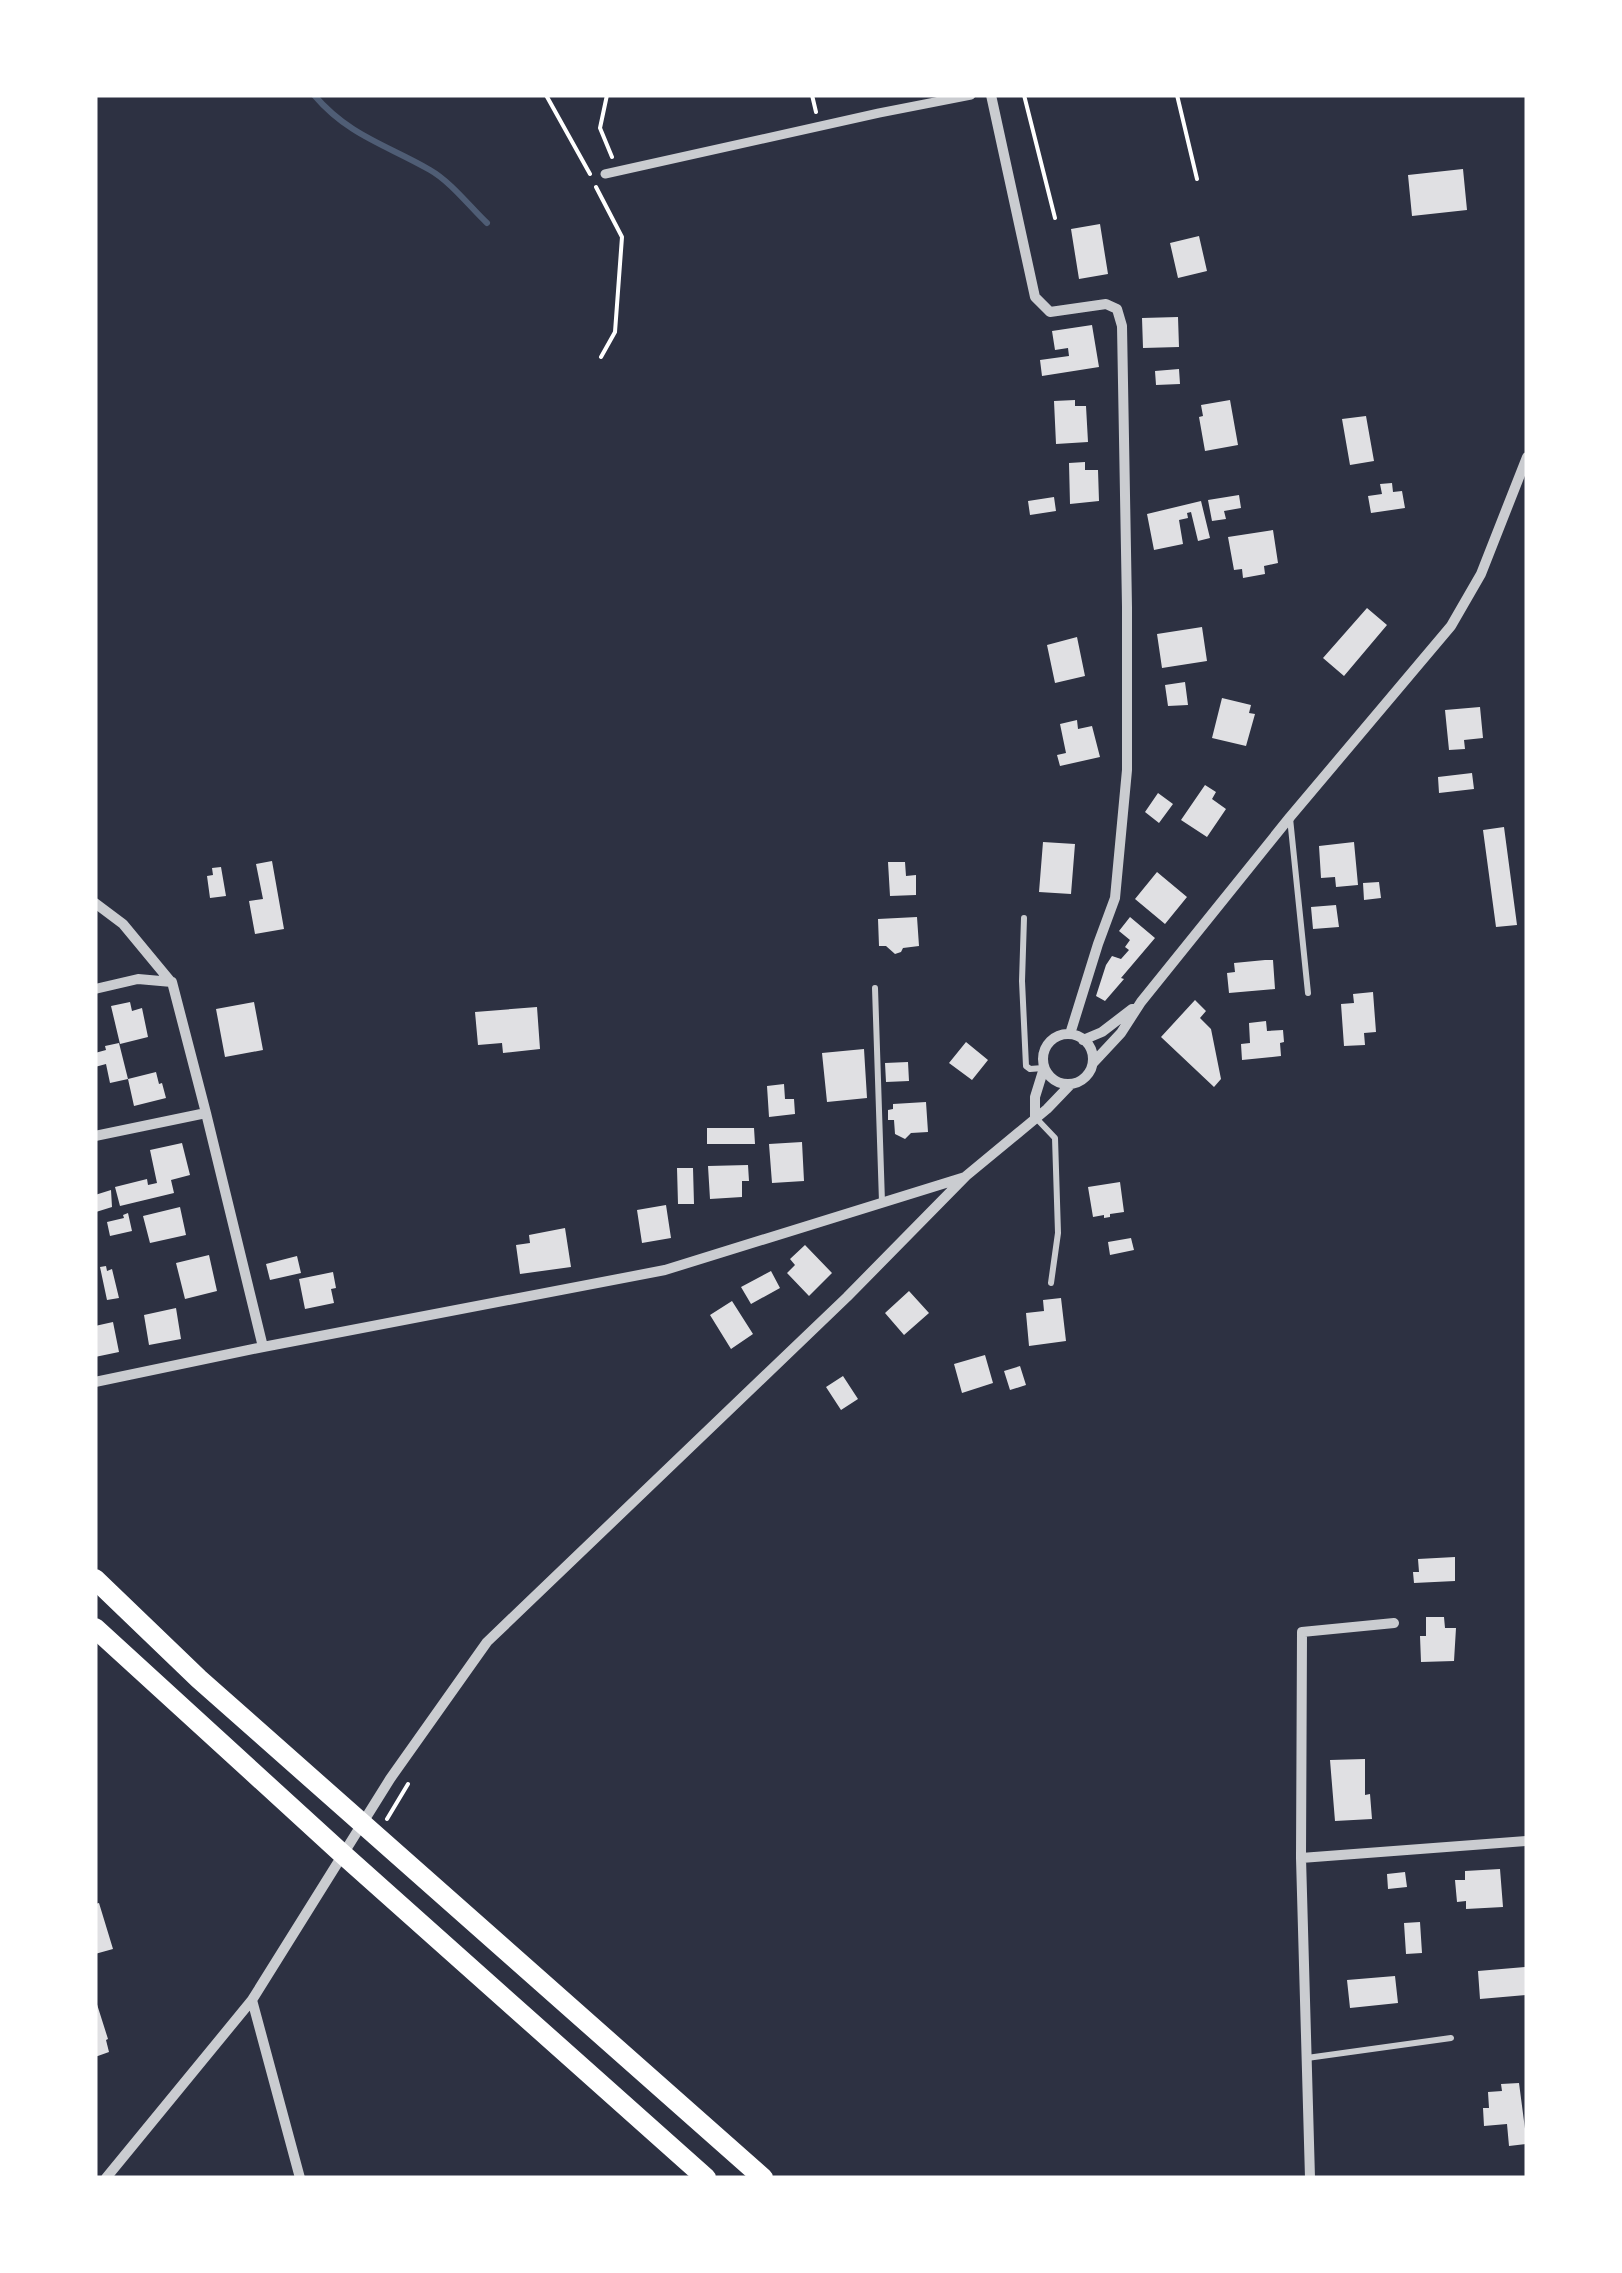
<svg xmlns="http://www.w3.org/2000/svg" width="1622" height="2273" viewBox="0 0 1622 2273" font-family="'Varela Round',sans-serif">
<style>
.lines{fill:none;stroke-linecap:round;stroke-linejoin:round}
.stream{stroke:#4f5d75;stroke-width:6}
.building{fill:#e0e0e3}
.path{stroke:#fff;stroke-width:4}
.service{stroke:#caccd0;stroke-width:6}
.pedestrian{stroke:#caccd0;stroke-width:9}
.minor{stroke:#caccd0;stroke-width:10}
.primary{stroke:#fff;stroke-width:20}
</style>
<rect width="100%" height="100%" fill="#2d3142"/>
<g class="lines">
<path class="stream" d="M 314,95 C 349,136 387,145 430,170 C 451,182 470,207 487,223"/>
</g>
<path class="building" d="M 1463,169 L 1467,210 L 1412,216 L 1408,175 Z
M 1100,224 L 1108,274 L 1079,279 L 1071,229 Z
M 1199,236 L 1207,271 L 1178,278 L 1170,243 Z
M 1178,317 L 1179,347 L 1143,348 L 1142,318 Z
M 1092,325 L 1099,367 L 1042,376 L 1040,360 L 1069,356 L 1068,348 L 1055,350 L 1052,331 Z
M 1179,369 L 1180,384 L 1156,385 L 1155,371 Z
M 1075,400 L 1075,406 L 1086,406 L 1088,442 L 1056,444 L 1054,401 Z
M 1230,400 L 1238,445 L 1205,451 L 1199,417 L 1203,416 L 1201,405 Z
M 1366,416 L 1374,461 L 1350,465 L 1342,419 Z
M 1085,462 L 1085,470 L 1098,470 L 1099,501 L 1070,504 L 1069,463 Z
M 1392,483 L 1393,492 L 1402,491 L 1405,508 L 1371,513 L 1368,496 L 1382,494 L 1380,484 Z
M 1239,495 L 1241,508 L 1224,511 L 1226,519 L 1212,521 L 1208,500 Z
M 1054,497 L 1056,511 L 1030,515 L 1028,501 Z
M 1201,501 L 1210,538 L 1198,541 L 1191,512 L 1187,513 L 1188,518 L 1179,520 L 1183,544 L 1154,550 L 1147,514 Z
M 1273,530 L 1278,563 L 1264,566 L 1265,574 L 1243,578 L 1242,569 L 1234,570 L 1228,537 Z
M 1367,608 L 1387,625 L 1344,676 L 1323,658 Z
M 1202,627 L 1207,661 L 1162,668 L 1157,634 Z
M 1077,637 L 1085,676 L 1055,683 L 1047,645 Z
M 1185,682 L 1188,705 L 1168,706 L 1165,685 Z
M 1222,698 L 1251,705 L 1249,713 L 1255,714 L 1246,746 L 1212,738 Z
M 1480,707 L 1483,738 L 1464,740 L 1465,749 L 1449,750 L 1445,710 Z
M 1077,720 L 1078,729 L 1092,726 L 1100,757 L 1060,766 L 1057,755 L 1066,753 L 1060,724 Z
M 1472,773 L 1474,789 L 1439,793 L 1438,777 Z
M 1205,785 L 1216,792 L 1212,799 L 1226,809 L 1207,837 L 1181,820 Z
M 1158,793 L 1173,804 L 1159,823 L 1145,812 Z
M 1504,827 L 1517,925 L 1496,927 L 1483,830 Z
M 1043,842 L 1075,844 L 1071,894 L 1039,892 Z
M 1354,842 L 1358,885 L 1336,887 L 1335,877 L 1321,878 L 1319,846 Z
M 272,861 L 284,929 L 255,934 L 249,901 L 263,899 L 256,864 Z
M 888,862 L 905,862 L 906,876 L 916,875 L 916,895 L 890,896 Z
M 221,867 L 226,896 L 210,898 L 207,876 L 213,875 L 212,868 Z
M 1157,872 L 1187,897 L 1165,924 L 1135,899 Z
M 1379,882 L 1381,898 L 1364,900 L 1363,883 Z
M 1336,905 L 1339,927 L 1313,929 L 1311,907 Z
M 917,917 L 919,946 L 903,948 L 901,952 L 895,954 L 886,946 L 879,946 L 878,919 Z
M 1130,917 L 1155,938 L 1121,978 L 1124,979 L 1105,1001 L 1096,996 L 1106,965 L 1112,956 L 1121,959 L 1129,950 L 1125,947 L 1130,940 L 1119,931 Z
M 1265,960 L 1273,960 L 1275,989 L 1229,993 L 1227,973 L 1235,972 L 1234,963 Z
M 1373,992 L 1376,1032 L 1364,1033 L 1365,1045 L 1344,1046 L 1341,1004 L 1354,1003 L 1353,994 Z
M 1195,1000 L 1206,1011 L 1200,1018 L 1211,1029 L 1221,1079 L 1214,1087 L 1161,1037 Z
M 130,1002 L 132,1011 L 142,1008 L 148,1037 L 120,1044 L 111,1006 Z
M 254,1002 L 263,1050 L 225,1057 L 216,1009 Z
M 537,1007 L 540,1049 L 503,1053 L 502,1043 L 478,1045 L 475,1012 Z
M 1266,1021 L 1267,1031 L 1283,1030 L 1284,1042 L 1280,1043 L 1281,1056 L 1242,1060 L 1241,1044 L 1250,1043 L 1249,1023 Z
M 966,1042 L 988,1060 L 972,1080 L 949,1063 Z
M 119,1043 L 128,1079 L 110,1083 L 106,1064 L 95,1067 L 95,1053 L 106,1050 L 105,1046 Z
M 864,1049 L 867,1098 L 827,1102 L 822,1053 Z
M 908,1062 L 909,1081 L 886,1082 L 885,1063 Z
M 156,1072 L 159,1084 L 162,1083 L 166,1098 L 134,1106 L 128,1079 Z
M 784,1084 L 785,1099 L 794,1099 L 795,1114 L 769,1117 L 767,1086 Z
M 926,1102 L 928,1132 L 911,1133 L 905,1139 L 895,1134 L 894,1120 L 888,1120 L 888,1110 L 893,1109 L 893,1104 Z
M 707,1128 L 754,1128 L 755,1144 L 707,1144 Z
M 802,1142 L 804,1181 L 772,1183 L 769,1144 Z
M 182,1143 L 190,1175 L 171,1180 L 174,1193 L 120,1206 L 115,1187 L 147,1179 L 148,1185 L 157,1183 L 150,1150 Z
M 748,1165 L 749,1181 L 742,1181 L 742,1197 L 710,1199 L 708,1166 Z
M 677,1168 L 693,1168 L 694,1204 L 678,1204 Z
M 1120,1182 L 1124,1212 L 1110,1214 L 1110,1217 L 1104,1218 L 1104,1215 L 1093,1217 L 1088,1187 Z
M 111,1190 L 112,1207 L 96,1212 L 95,1195 Z
M 666,1205 L 671,1238 L 642,1243 L 637,1210 Z
M 180,1207 L 186,1235 L 150,1243 L 143,1216 Z
M 128,1213 L 132,1231 L 110,1236 L 107,1222 L 124,1218 L 123,1215 Z
M 565,1228 L 571,1267 L 520,1274 L 516,1245 L 530,1243 L 529,1235 Z
M 1131,1238 L 1134,1250 L 1110,1255 L 1108,1242 Z
M 805,1245 L 832,1273 L 809,1296 L 787,1273 L 795,1265 L 790,1259 Z
M 209,1255 L 217,1291 L 185,1299 L 176,1263 Z
M 297,1256 L 301,1273 L 270,1280 L 266,1264 Z
M 106,1266 L 107,1271 L 112,1269 L 119,1298 L 107,1300 L 100,1267 Z
M 771,1271 L 780,1288 L 751,1304 L 741,1287 Z
M 333,1272 L 336,1288 L 331,1289 L 334,1303 L 305,1309 L 299,1279 Z
M 909,1291 L 929,1313 L 904,1335 L 885,1313 Z
M 1061,1298 L 1066,1341 L 1029,1346 L 1026,1313 L 1044,1311 L 1043,1300 Z
M 732,1301 L 753,1334 L 731,1349 L 710,1315 Z
M 176,1308 L 181,1339 L 149,1345 L 144,1315 Z
M 113,1322 L 119,1352 L 95,1357 L 95,1326 Z
M 985,1355 L 993,1383 L 962,1393 L 954,1364 Z
M 1020,1366 L 1026,1385 L 1010,1390 L 1004,1371 Z
M 843,1376 L 858,1399 L 841,1410 L 826,1387 Z
M 1455,1557 L 1455,1581 L 1414,1583 L 1413,1572 L 1419,1572 L 1418,1559 Z
M 1426,1617 L 1444,1617 L 1445,1628 L 1456,1628 L 1454,1661 L 1421,1662 L 1420,1636 L 1426,1636 Z
M 1365,1759 L 1365,1795 L 1370,1794 L 1372,1819 L 1335,1821 L 1330,1760 Z
M 1500,1869 L 1503,1907 L 1466,1909 L 1466,1901 L 1457,1902 L 1455,1880 L 1465,1880 L 1465,1871 Z
M 1405,1872 L 1407,1887 L 1388,1889 L 1387,1874 Z
M 99,1903 L 113,1949 L 95,1954 L 95,1904 Z
M 1420,1922 L 1422,1953 L 1406,1954 L 1404,1923 Z
M 1525,1967 L 1527,1995 L 1480,1999 L 1478,1971 Z
M 1395,1976 L 1398,2003 L 1350,2008 L 1347,1980 Z
M 95,1998 L 108,2039 L 106,2040 L 109,2052 L 95,2057 Z
M 1519,2083 L 1527,2144 L 1509,2146 L 1507,2124 L 1484,2126 L 1483,2108 L 1489,2108 L 1488,2092 L 1502,2091 L 1501,2084 Z"/>
<g class="lines">
<path class="path" d="M 546,95 L 590,174
M 607,95 L 600,128 L 612,157
M 812,95 L 816,112
M 1024,95 L 1055,218
M 1177,95 L 1197,179
M 596,187 L 622,237 L 615,332 L 601,357
M 387,1819 L 408,1784"/>
<path class="service" d="M 1290,818 L 1308,993
M 1024,918 L 1022,981 L 1026,1066 L 1030,1069 L 1043,1068
M 875,988 L 882,1202
M 1036,1118 L 1055,1138 L 1058,1233 L 1051,1283
M 1307,2058 L 1451,2038"/>
<path class="pedestrian" d="M 605,174 L 879,113 L 971,95"/>
<path class="minor" d="M 991,95 L 1035,297 L 1050,312 L 1106,304 L 1117,309 L 1122,326 L 1127,607 L 1127,770 L 1115,898 L 1098,944 L 1070,1034
M 95,903 L 123,924 L 171,982
M 95,989 L 138,979 L 172,982 L 206,1113 L 263,1347
M1043 1059a25 25 0 1 1 50 0a25 25 0 1 1-50 0Z
M 1083,1040 L 1102,1032 L 1132,1009
M 1093,1063 L 1121,1033 L 1141,1002 L 1290,817 L 1451,626 L 1481,574 L 1527,457
M 1035,1117 L 1035,1097 L 1044,1068
M 95,1136 L 206,1113
M 95,1382 L 263,1347 L 665,1270 L 965,1177
M 1301,1858 L 1302,1632 L 1394,1623
M 252,2000 L 300,2178
M 106,2178 L 252,2000 L 390,1779 L 487,1642 L 847,1297 L 966,1176 L 1047,1109 L 1071,1084
M 1310,2178 L 1301,1858 L 1527,1841"/>
<path class="primary" d="M 95,1579 L 199,1679 L 763,2178
M 95,1628 L 338,1850 L 706,2178"/>
</g>
<rect width="1622" height="2273" fill="none" stroke="#ffffff" stroke-width="195"/>
</svg>
